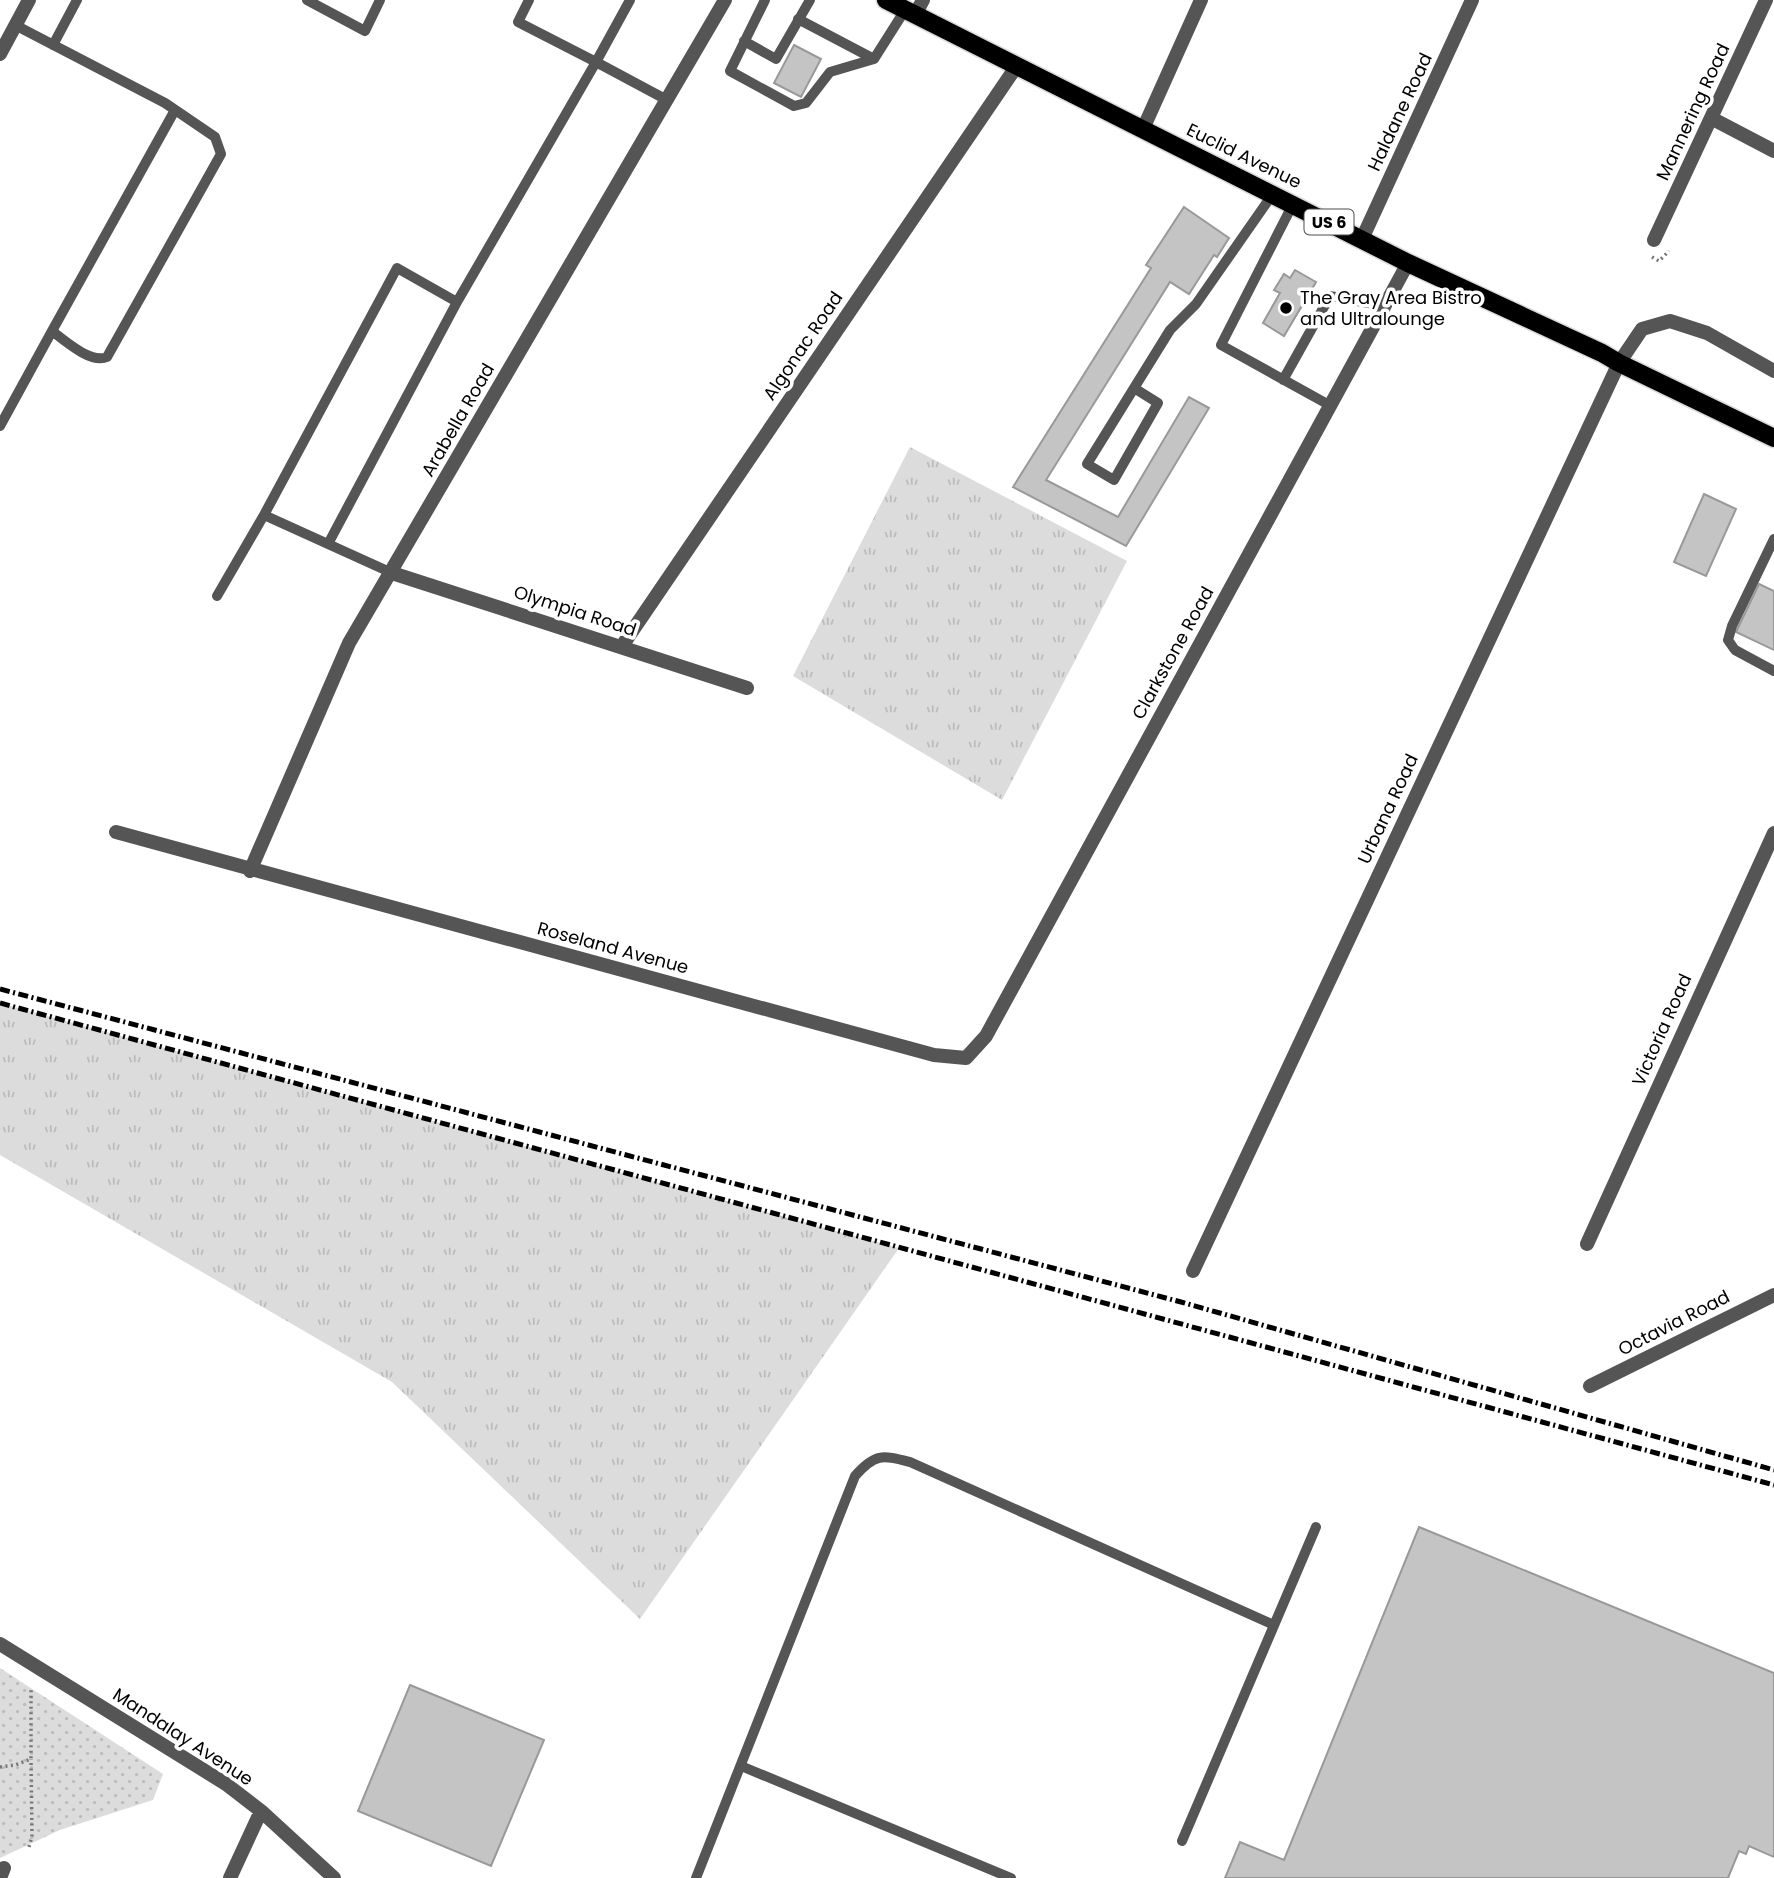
<svg xmlns="http://www.w3.org/2000/svg" width="1774" height="1878" viewBox="0 0 1774 1878" font-family="Poppins,sans-serif">
<style>
.grass{fill:url(#grass-tufts)}
.park{fill:url(#park-dots)}
.building{fill:#c4c4c4;stroke:#999;stroke-width:2}
.lines{fill:none;stroke-linecap:round;stroke-linejoin:round}
.primary-casing{stroke:#dbdbdb;stroke-width:21}
.path{stroke:#777;stroke-width:3.5;stroke-dasharray:2 3.5;stroke-linecap:butt}
.lane{stroke:#555;stroke-width:10}
.street{stroke:#555;stroke-width:14}
.primary{stroke:#000;stroke-width:18}
.rail{stroke:#000;stroke-width:5;stroke-dasharray:10 3.5 2 3.5;stroke-linecap:butt}
.poi-dot{fill:#000;stroke:#fff;stroke-width:2.5}
.labels{text-anchor:middle;stroke-width:7;stroke-linejoin:round;paint-order:stroke}
.shield{fill:#fff;stroke:#4c4c4c;stroke-width:2}
.shield-label{font-size:16px;font-weight:bold;fill:#000}
.street-label{font-size:18px;fill:#000;stroke:#fff}
.poi-label{font-size:18px;fill:#000;stroke:#fff;text-anchor:start}
</style>
<defs>
<pattern id="grass-tufts" width="24" height="20" patternUnits="userSpaceOnUse" patternTransform="scale(1.75)"><rect width="24" height="20" fill="#dcdcdc"/><path d="M3 7l-1-3M5 7V3M7 7l1-3M15 17l-1-3M17 17v-4M19 17l1-3" fill="none" stroke="#bbb"/></pattern>
<pattern id="park-dots" width="8" height="8" patternUnits="userSpaceOnUse" patternTransform="scale(1.75)"><rect width="8" height="8" fill="#dcdcdc"/><path d="M2 2h.1M6 6h.1" fill="none" stroke="#bbb" stroke-width="1.8" stroke-linecap="round"/></pattern>
</defs>
<rect width="100%" height="100%" fill="#fff"/>
<path class="grass" d="M 910,447 L 1127,561 L 1002,800 L 793,676 Z
M 0,1003 L 899,1248 L 640,1619 L 392,1382 L 0,1155 Z"/>
<path class="park" d="M 0,1668 L 163,1774 L 153,1800 L 60,1830 L 0,1858 Z"/>
<path class="building" d="M 794,45 L 821,59 L 801,97 L 774,83 Z
M 1184,207 L 1229,238 L 1217,257 L 1214,255 L 1189,294 L 1170,282 L 1046,480 L 1118,517 L 1189,397 L 1209,408 L 1126,546 L 1013,487 L 1151,268 L 1146,265 Z
M 1295,270 L 1316,282 L 1284,336 L 1263,323 L 1280,293 L 1274,290 L 1284,274 L 1290,278 Z
M 1704,494 L 1736,509 L 1706,576 L 1674,562 Z
M 1759,584 L 1774,591 L 1774,650 L 1736,632 Z
M 1419,1527 L 1774,1673 L 1774,1857 L 1749,1846 L 1746,1854 L 1739,1851 L 1728,1878 L 1225,1878 L 1240,1842 L 1284,1860 Z
M 410,1685 L 544,1740 L 491,1866 L 358,1811 Z"/>
<g class="lines">
<defs>
<path id="primary" d="M 886,0 L 1408,263 L 1602,353 L 1619,363 L 1774,438"/>
</defs>
<use href="#primary" class="primary-casing"/>
<path class="path" d="M 1652,257 L 1659,261 L 1669,251
M 0,1767 L 15,1765 L 31,1759 L 31,1688
M 29,1847 L 32,1836 L 31,1759"/>
<path class="lane" d="M 307,0 L 365,31 L 380,0
M 529,0 L 518,22 L 596,62 L 630,0
M 765,0 L 730,71 L 794,106 L 806,103 L 830,72 L 874,59 L 905,10
M 798,19 L 874,59
M 15,25 L 165,103 L 215,137 L 221,154 L 107,357 C 91,364 65,341 52,331 L 175,110
M 744,41 L 776,59 L 810,0
M 53,45 L 77,0
M 1293,204 L 1221,345 L 1331,406
M 1283,380 L 1330,296 L 1385,306
M 1134,388 L 1158,403 L 1114,480 L 1087,464 L 1170,330 L 1196,304 L 1272,195
M 0,426 L 52,331
M 264,515 L 397,268 L 457,302
M 1774,539 L 1732,626 L 1728,640 L 1735,650 L 1774,671
M 392,573 L 328,544 L 457,302 L 596,62 L 667,100
M 217,596 L 264,515 L 328,544
M 741,1766 L 1011,1878
M 1182,1841 L 1316,1527
M 696,1878 L 855,1476 C 875,1453 882,1455 910,1462 L 1274,1625"/>
<path class="street" d="M 915,15 L 923,0
M 0,54 L 29,0
M 1711,118 L 1774,151
M 1143,129 L 1201,0
M 1362,239 L 1472,0
M 1654,240 L 1766,0
M 392,573 L 747,688
M 622,646 L 1016,67
M 116,832 L 934,1055 L 966,1058 L 986,1036 L 1408,263
M 250,871 L 349,643 L 725,0
M 1587,1244 L 1774,833
M 1193,1271 L 1619,363 L 1642,329 L 1670,321 L 1707,333 L 1774,371
M 1590,1386 L 1774,1295
M 0,1644 L 226,1784 L 261,1811 L 334,1878
M 0,1878 L 4,1868
M 230,1878 L 261,1811"/>
<use href="#primary" class="primary"/>
<path class="rail" d="M 0,989 L 1181,1302 L 1774,1470
M 0,1003 L 1774,1485"/>
</g>
<circle class="poi-dot" cx="1286" cy="308" r="7"/>
<g class="labels">
<rect class="shield" x="1304.5" y="209.5" width="49" height="25" rx="5"/>
<g class="shield-label">
<text x="1329" y="228">US 6</text>
</g>
<g class="street-label">
<text transform="translate(1400 112) rotate(-65)" y="6">Haldane Road</text>
<text transform="translate(1693 112) rotate(-65)" y="6">Mannering Road</text>
<text transform="translate(1244 156) rotate(26)" y="6">Euclid Avenue</text>
<text transform="translate(803 346) rotate(-56)" y="6">Algonac Road</text>
<text transform="translate(458 420) rotate(-60)" y="6">Arabella Road</text>
<text transform="translate(575 611) rotate(18)" y="6">Olympia Road</text>
<text transform="translate(1173 653) rotate(-61)" y="6">Clarkstone Road</text>
<text transform="translate(1388 809) rotate(-65)" y="6">Urbana Road</text>
<text transform="translate(613 948) rotate(15)" y="6">Roseland Avenue</text>
<text transform="translate(1662 1030) rotate(-66)" y="6">Victoria Road</text>
<text transform="translate(1674 1323) rotate(-27)" y="6">Octavia Road</text>
<text transform="translate(183 1737) rotate(33)" y="6">Mandalay Avenue</text>
</g>
<g class="poi-label">
<text x="1300" y="304">The Gray Area Bistro<tspan x="1300" dy="21">and Ultralounge</tspan></text>
</g>
</g>
</svg>
